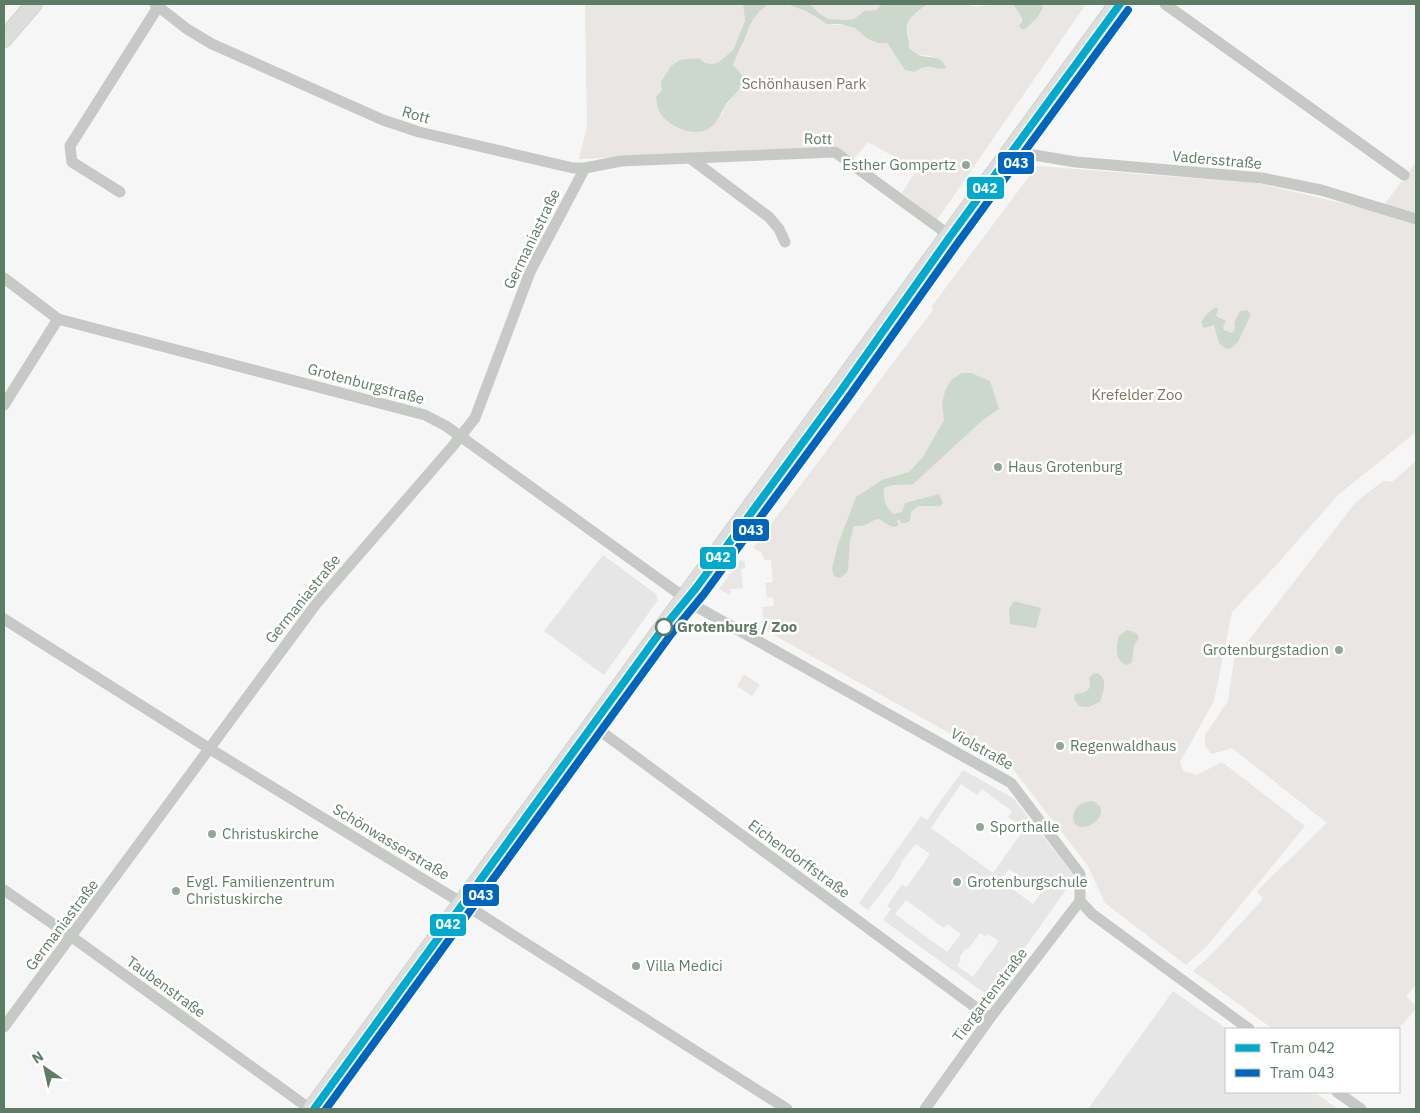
<svg xmlns="http://www.w3.org/2000/svg" width="1420" height="1113" viewBox="0 0 1420 1113" font-family="'IBM Plex Sans',sans-serif">
<style>
.built{fill:#e5e6e5;fill-rule:evenodd}
.green{fill:#e9e6e3}
.water{fill:#cdd8cd}
.lines{fill:none;stroke-linecap:round;stroke-linejoin:round}
.secondary-casing{stroke:#d0d2d0;stroke-width:18}
.street{stroke:#c6c9c6;stroke-width:11}
.secondary{stroke:#dddedc;stroke-width:16}
.tram-1-casing{stroke:#fff;stroke-width:11}
.tram-2-casing{stroke:#fff;stroke-width:11}
.tram-1{stroke:#00a9ce;stroke-width:8}
.tram-2{stroke:#0065bd;stroke-width:8}
.poi-dot{fill:#94a698;stroke:#fff;stroke-width:2}
.stop-dot{fill:#fff;stroke:#5e7b65;stroke-width:2.5}
.labels{text-anchor:middle;stroke-width:5;stroke-linejoin:round;paint-order:stroke}
.park-label{font-size:15px;fill:#7e7465;stroke:#fff}
.street-label{font-size:15px;fill:#5e7b65;stroke:#fff}
.poi-label{font-size:15px;fill:#5e7b65;stroke:#fff;text-anchor:start}
.stop-label{font-size:15px;font-weight:bold;fill:#5e7b65;stroke:#fff;text-anchor:start}
.line-badge{stroke:#fff;stroke-width:2}
.badge-label{font-size:14px;text-anchor:middle;font-weight:bold;fill:#fff}
</style>
<rect width="100%" height="100%" fill="#f7f6f6"/>
<path class="built" d="M 603,555 L 656,594 L 658,600 L 604,675 L 544,631 Z
M 963,770 L 1013,798 L 1075,877 L 990,997 L 883,920 L 891,909 L 887,906 L 902,884 L 907,887 L 930,854 L 916,844 L 901,862 L 902,863 L 893,878 L 868,910 L 859,903 L 921,816 L 927,820 ZM 961,784 L 977,795 L 982,789 L 1012,811 L 1008,817 L 1025,828 L 993,873 L 931,828 ZM 1009,869 L 1041,893 L 1033,904 L 1000,880 ZM 906,900 L 944,928 L 947,924 L 961,934 L 947,952 L 895,914 ZM 980,933 L 986,937 L 988,934 L 999,941 L 973,977 L 957,966 L 961,960 L 959,958 L 966,948 L 968,949 Z
M 1173,991 L 1227,1029 L 1226,1092 L 1314,1092 L 1301,1109 L 1088,1109 Z"/>
<path class="green" d="M 585,4 L 743,4 L 745,21 L 733,50 L 719,62 L 713,64 L 705,63 L 699,58 L 691,59 L 721,116 L 725,106 L 733,97 L 736,69 L 733,65 L 735,58 L 741,49 L 755,15 L 768,4 C 782,4 794,5 806,11 C 813,14 818,21 826,23 C 834,26 844,24 853,27 C 868,33 866,42 887,43 L 905,70 L 914,72 C 924,65 930,65 942,69 L 934,57 L 918,54 L 909,48 L 910,39 L 907,31 L 909,22 L 914,14 L 928,4 L 965,4 L 975,7 L 995,4 L 1013,4 L 1022,18 L 1024,29 L 1038,17 L 1043,9 L 1041,4 L 1086,4 L 937,220 L 902,193 L 917,169 L 868,142 L 854,159 L 834,146 L 579,159 L 587,126 Z
M 810,4 L 882,4 L 876,10 L 864,11 L 854,19 L 847,20 L 829,19 L 820,14 Z
M 1416,162 L 1416,216 L 1384,205 Z
M 1037,166 L 1256,183 L 1367,209 L 1416,225 L 1416,432 L 1338,495 L 1278,563 L 1232,612 L 1214,701 L 1180,762 L 1183,771 L 1197,775 L 1222,762 L 1305,826 L 1207,946 L 1186,965 L 1105,903 L 1088,866 L 1012,768 L 761,628 L 763,618 L 762,607 L 774,606 L 773,597 L 767,598 L 765,583 L 773,582 L 771,560 L 765,560 L 761,552 L 753,548 L 933,310 L 932,306 Z
M 1416,461 L 1416,985 L 1406,996 L 1416,1006 L 1416,1009 L 1398,1029 L 1273,1029 L 1193,971 L 1213,953 L 1263,899 L 1257,891 L 1327,823 L 1232,748 L 1211,754 L 1205,745 L 1205,735 L 1228,701 L 1234,660 L 1245,645 L 1356,502 L 1383,481 L 1392,482 Z
M 740,560 L 745,562 L 745,568 L 741,569 L 743,588 L 731,589 L 730,595 L 719,589 Z
M 744,674 L 760,685 L 752,696 L 737,686 Z
M 1314,1092 L 1338,1109 L 1301,1109 Z"/>
<path class="water" d="M 743,4 L 768,4 C 748,20 752,26 741,47 C 738,54 735,58 733,65 C 735,68 739,71 741,74 C 747,86 732,96 726,104 C 720,114 718,123 708,129 C 692,138 665,125 658,109 C 657,106 657,101 656,97 L 662,90 L 661,82 L 671,66 L 680,60 L 699,58 L 705,63 L 713,64 L 719,62 L 733,50 L 745,21 Z
M 786,4 L 810,4 L 820,14 L 829,19 L 847,20 L 854,19 L 864,11 L 876,10 L 882,4 L 928,4 C 919,10 905,19 907,32 C 908,39 910,39 909,48 C 912,50 915,53 919,55 C 930,59 941,54 946,68 C 932,71 932,61 914,72 L 905,70 L 887,43 L 878,43 L 868,39 L 855,28 L 840,24 L 827,24 L 806,11 Z
M 1013,4 L 1041,4 L 1043,8 L 1038,17 L 1025,29 L 1021,29 L 1019,25 L 1022,22 L 1022,18 Z
M 1216,307 L 1218,309 L 1216,316 L 1226,321 L 1223,327 L 1224,330 L 1231,333 L 1234,331 L 1235,327 L 1234,323 L 1240,311 L 1247,310 L 1251,314 L 1238,342 L 1230,349 L 1225,348 L 1219,343 L 1214,325 L 1204,328 C 1197,319 1209,313 1216,307 Z
M 962,373 L 971,373 L 990,381 L 999,409 L 983,420 L 913,484 C 902,486 894,483 884,488 C 883,498 885,508 894,514 L 902,512 L 905,503 L 939,494 L 943,503 L 940,506 L 918,506 L 911,512 L 910,521 L 906,523 L 901,523 L 899,519 L 897,521 L 899,525 L 895,527 L 890,526 L 879,519 C 867,521 869,527 854,526 L 850,541 L 848,570 L 845,574 L 840,578 L 834,576 L 832,569 L 838,544 L 856,497 L 882,480 L 909,472 L 923,457 L 944,420 L 942,404 L 945,391 L 951,380 Z
M 1014,601 L 1041,608 L 1036,628 L 1010,624 L 1009,609 Z
M 1127,630 L 1136,633 L 1139,637 L 1134,646 L 1132,662 L 1128,665 C 1114,662 1116,646 1119,636 Z
M 1097,673 C 1109,679 1103,692 1100,702 L 1089,707 L 1079,706 L 1074,698 L 1075,694 C 1086,693 1093,690 1089,678 L 1093,674 Z
M 1092,801 C 1112,808 1095,829 1080,827 C 1071,825 1072,813 1077,807 C 1081,803 1086,802 1092,801 Z"/>
<g class="lines">
<defs>
<path id="secondary" d="M 4,39 L 34,4
M 311,1109 L 1117,4"/>
</defs>
<use href="#secondary" class="secondary-casing"/>
<path class="street" d="M 155,4 L 187,29 L 212,44 L 383,120 L 419,132 L 573,168 L 585,168 L 621,161 L 835,152 L 949,235
M 1165,4 L 1404,175
M 1017,140 L 1028,154 L 1076,162 L 1262,178 L 1321,190 L 1416,219
M 690,158 L 769,217 L 779,229 L 785,242
M 120,192 L 72,162 L 70,146 L 158,7
M 4,278 L 58,319 L 425,415 L 446,426 L 699,608 L 1011,783 L 1080,874 L 1080,901 L 1092,914 L 1249,1029
M 4,405 L 58,319
M 4,619 L 210,749 L 475,911 L 787,1109
M 591,724 L 990,1018
M 4,890 L 72,937 L 310,1109
M 4,1027 L 316,604 L 452,447 L 475,418 L 530,272 L 585,168
M 1337,1092 L 1361,1109
M 925,1109 L 990,1018 L 1080,901"/>
<use href="#secondary" class="secondary"/>
<defs>
<path id="tram-1" d="M 314,1109 L 664,627 L 696,588 L 840,392 L 949,238 L 1120,4"/>
<path id="tram-2" d="M 326,1109 L 672,633 L 704,594 L 848,398 L 957,244 L 1128,10"/>
</defs>
<use href="#tram-1" class="tram-1-casing"/>
<use href="#tram-2" class="tram-2-casing"/>
<use href="#tram-1" class="tram-1"/>
<use href="#tram-2" class="tram-2"/>
</g>
<g class="poi-dot">
<circle cx="966" cy="165" r="5"/>
<circle cx="998" cy="467" r="5"/>
<circle cx="1339" cy="650" r="5"/>
<circle cx="1060" cy="746" r="5"/>
<circle cx="980" cy="827" r="5"/>
<circle cx="212" cy="834" r="5"/>
<circle cx="957" cy="882" r="5"/>
<circle cx="176" cy="891" r="5"/>
<circle cx="636" cy="966" r="5"/>
</g>
<circle class="stop-dot" cx="664" cy="627" r="8"/>
<g class="labels">
<g class="park-label">
<text x="804" y="89">Schönhausen Park</text>
<text x="1137" y="400">Krefelder Zoo</text>
</g>
<g class="street-label">
<text transform="translate(416 115) rotate(17)" y="5">Rott</text>
<text transform="translate(818 139) rotate(1)" y="5">Rott</text>
<text transform="translate(1217 160) rotate(5)" y="5">Vadersstraße</text>
<text transform="translate(532 239) rotate(-64)" y="5">Germaniastraße</text>
<text transform="translate(366 384) rotate(15)" y="5">Grotenburgstraße</text>
<text transform="translate(303 599) rotate(-51)" y="5">Germaniastraße</text>
<text transform="translate(982 749) rotate(29)" y="5">Violstraße</text>
<text transform="translate(391 842) rotate(31)" y="5">Schönwasserstraße</text>
<text transform="translate(799 859) rotate(36)" y="5">Eichendorffstraße</text>
<text transform="translate(62 925) rotate(-53)" y="5">Germaniastraße</text>
<text transform="translate(166 987) rotate(36)" y="5">Taubenstraße</text>
<text transform="translate(990 995) rotate(-53)" y="5">Tiergartenstraße</text>
</g>
<g class="poi-label">
<text x="956" y="170" text-anchor="end">Esther Gompertz</text>
<text x="1008" y="472">Haus Grotenburg</text>
<text x="1329" y="655" text-anchor="end">Grotenburgstadion</text>
<text x="1070" y="751">Regenwaldhaus</text>
<text x="990" y="832">Sporthalle</text>
<text x="222" y="839">Christuskirche</text>
<text x="186" y="887">Evgl. Familienzentrum<tspan x="186" dy="17">Christuskirche</tspan></text>
<text x="967" y="887">Grotenburgschule</text>
<text x="646" y="971">Villa Medici</text>
</g>
<g class="stop-label">
<text x="677" y="632">Grotenburg / Zoo</text>
</g>
</g>
<g class="line-badge">
<rect x="997" y="151" width="38" height="24" rx="5" fill="#0065bd"/>
<rect x="966" y="176" width="39" height="24" rx="5" fill="#00a9ce"/>
<rect x="732" y="518" width="38" height="24" rx="5" fill="#0065bd"/>
<rect x="699" y="546" width="38" height="24" rx="5" fill="#00a9ce"/>
<rect x="462" y="883" width="38" height="24" rx="5" fill="#0065bd"/>
<rect x="429" y="913" width="38" height="24" rx="5" fill="#00a9ce"/>
</g>
<g class="badge-label">
<text x="1016" y="168">043</text>
<text x="985" y="193">042</text>
<text x="751" y="535">043</text>
<text x="718" y="562">042</text>
<text x="481" y="900">043</text>
<text x="448" y="929">042</text>
</g>
<rect width="1420" height="1113" fill="none" stroke="#5e7b65" stroke-width="10"/>
<rect x="1225" y="1028" width="175" height="65" fill="#ffffff" stroke="#bfcac1"/>
<rect x="1235" y="1044" width="25" height="8" fill="#00a9ce" stroke="#bfcac1"/>
<text x="1270" y="1053" font-size="15" fill="#5e7b65">Tram 042</text>
<rect x="1235" y="1069" width="25" height="8" fill="#0065bd" stroke="#bfcac1"/>
<text x="1270" y="1078" font-size="15" fill="#5e7b65">Tram 043</text>
<g transform="translate(45 1068) rotate(326)" stroke="#ffffff" stroke-width="4" paint-order="stroke">
<path d="M0-4L9 19L0 12L-9 19Z" fill="#5e7b65"/>
<text y="-8" font-size="14" font-weight="bold" text-anchor="middle" fill="#5e7b65">N</text>
</g>
</svg>
